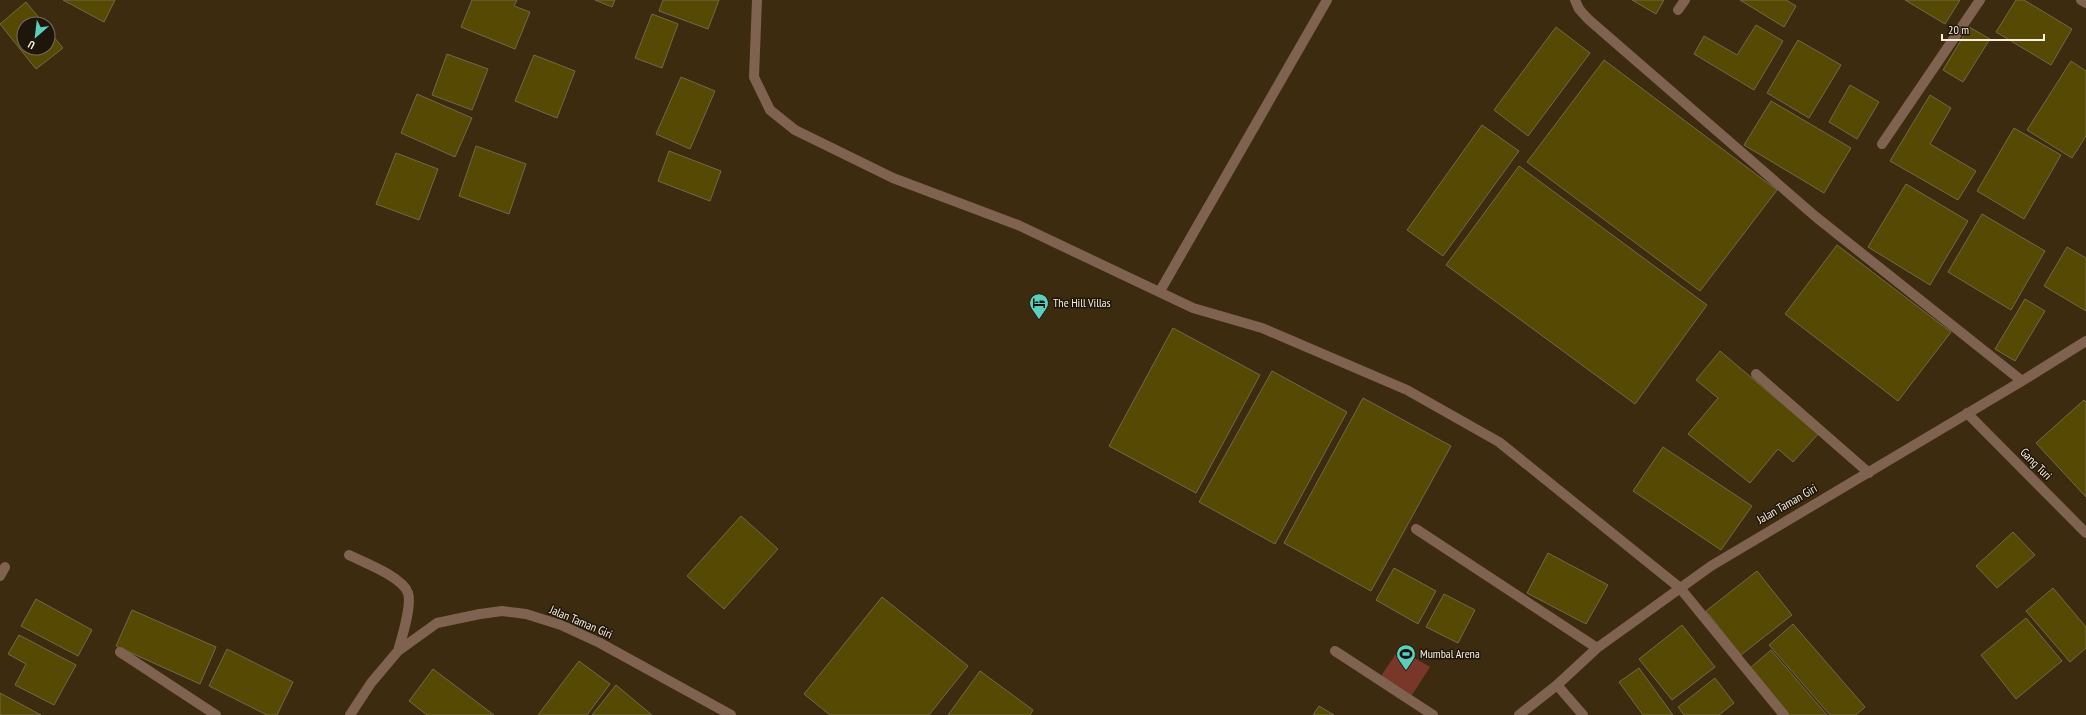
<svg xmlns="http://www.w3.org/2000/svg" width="2086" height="715" viewBox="0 0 2086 715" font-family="'PT Sans Narrow',sans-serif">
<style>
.green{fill:#783728}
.building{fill:#564903;stroke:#716a49}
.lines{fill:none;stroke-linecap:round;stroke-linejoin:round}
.minor{stroke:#7f6350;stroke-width:10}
.labels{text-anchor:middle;stroke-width:3;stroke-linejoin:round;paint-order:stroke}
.poi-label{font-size:12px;fill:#fbefdf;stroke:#1e160a;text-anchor:start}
.street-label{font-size:12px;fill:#fbefdf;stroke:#1e160a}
</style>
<rect width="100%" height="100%" fill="#3d2b0f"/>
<path class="green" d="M 1399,649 L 1430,667 L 1412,695 L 1381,676 Z"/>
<path class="building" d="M 63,0 L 115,0 L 104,22 Z
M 472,0 L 517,0 L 514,6 L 530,12 L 515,49 L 461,27 Z
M 595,0 L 615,0 L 612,7 Z
M 663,0 L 719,0 L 708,29 L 659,11 Z
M 1632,0 L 1664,0 L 1656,14 Z
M 1740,0 L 1786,0 L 1796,6 L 1784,27 Z
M 1905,0 L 1960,0 L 1945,24 Z
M 2016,0 L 2024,0 L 2072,29 L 2051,65 L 1996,32 Z
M 26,2 L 44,24 L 24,24 L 24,48 L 48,48 L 48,30 L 63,48 L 36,69 L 0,24 Z
M 652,14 L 678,24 L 662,68 L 635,58 Z
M 1756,25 L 1783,41 L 1754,90 L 1694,54 L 1704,36 L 1737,55 Z
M 1556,27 L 1590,53 L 1528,136 L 1494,110 Z
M 1969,27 L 1990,39 L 1963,82 L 1943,70 Z
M 1798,40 L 1841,65 L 1809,118 L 1767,93 Z
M 447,54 L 488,69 L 472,110 L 432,95 Z
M 534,55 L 575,71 L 557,118 L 515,101 Z
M 1604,60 L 1777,190 L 1700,291 L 1527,162 Z
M 2071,61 L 2086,71 L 2086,136 L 2072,158 L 2027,130 Z
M 681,77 L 715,91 L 690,149 L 656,134 Z
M 1850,85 L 1879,102 L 1857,139 L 1829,122 Z
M 417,94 L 472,118 L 455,157 L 401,133 Z
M 1930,95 L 1951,108 L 1930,144 L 1976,171 L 1958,200 L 1890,161 Z
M 1771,101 L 1851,148 L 1824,193 L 1744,145 Z
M 1482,125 L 1519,151 L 1443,256 L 1407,230 Z
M 2014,128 L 2061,155 L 2024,219 L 1977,191 Z
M 476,146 L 526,164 L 509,214 L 459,196 Z
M 669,151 L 721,171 L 710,201 L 658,181 Z
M 396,153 L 438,169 L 419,220 L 376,204 Z
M 1519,166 L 1707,305 L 1635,404 L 1446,265 Z
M 1906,184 L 1968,221 L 1930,285 L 1868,247 Z
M 1982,214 L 2045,251 L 2011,310 L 1948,272 Z
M 1837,245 L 1951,332 L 1898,401 L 1785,314 Z
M 2067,247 L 2086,258 L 2086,311 L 2044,286 Z
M 2025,299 L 2045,311 L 2015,361 L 1995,349 Z
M 1173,328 L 1260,375 L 1196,493 L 1109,446 Z
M 1720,351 L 1818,434 L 1793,462 L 1778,449 L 1750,483 L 1688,434 L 1718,398 L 1696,380 Z
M 1272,371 L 1347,412 L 1275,544 L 1199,502 Z
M 1363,398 L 1451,446 L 1371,591 L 1284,543 Z
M 2084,400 L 2086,402 L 2086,497 L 2036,443 Z
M 1663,447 L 1752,506 L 1721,550 L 1633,491 Z
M 741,516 L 778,549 L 724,609 L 687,576 Z
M 2013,532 L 2035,555 L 1997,588 L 1976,566 Z
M 1548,553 L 1608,585 L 1586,624 L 1527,593 Z
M 1394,568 L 1436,591 L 1418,624 L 1376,600 Z
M 1757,571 L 1792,615 L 1741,655 L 1706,611 Z
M 2053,588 L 2086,627 L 2086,648 L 2070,662 L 2026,611 Z
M 1444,594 L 1475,610 L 1458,643 L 1426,627 Z
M 882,597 L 968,666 L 929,715 L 830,715 L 804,694 Z
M 36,599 L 92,630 L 78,656 L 21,626 Z
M 132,610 L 216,647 L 200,684 L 116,646 Z
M 2026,618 L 2062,661 L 2016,699 L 1981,655 Z
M 1793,624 L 1865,707 L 1856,715 L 1830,715 L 1769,645 Z
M 1682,625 L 1715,667 L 1672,700 L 1639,659 Z
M 19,635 L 76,665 L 54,705 L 15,685 L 26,664 L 8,654 Z
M 227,649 L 293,682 L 277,715 L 267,715 L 209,686 Z
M 1771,650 L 1827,715 L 1787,715 L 1749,669 Z
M 579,661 L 610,684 L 587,715 L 538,715 Z
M 1639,668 L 1673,715 L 1643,715 L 1619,682 Z
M 433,669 L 494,715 L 427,715 L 409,701 Z
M 980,671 L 1033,710 L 1030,715 L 948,715 Z
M 1715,678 L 1734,703 L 1719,715 L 1684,715 L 1678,707 Z
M 616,685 L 652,715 L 592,715 Z
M 0,693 L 41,715 L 0,715 Z
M 1319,706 L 1334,715 L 1313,715 Z"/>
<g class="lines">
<path class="minor" d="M 757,0 L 754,77 L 770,110 L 795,130 L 893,178 L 1018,225 L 1193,308 L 1262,328 L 1407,390 L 1499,442 L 1680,588 L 1784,715
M 1575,0 L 1579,9 L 1588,19 L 1816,217 L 2022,381
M 2081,0 L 2086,3
M 1678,10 L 1685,0
M 1882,144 L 1980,0
M 1160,291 L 1327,0
M 1756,374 L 1869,473
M 1967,413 L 2086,533
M 1416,529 L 1597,648
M 349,555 C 363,562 403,577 408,593 C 412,606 402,637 398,651
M 0,576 L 5,567
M 1335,651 L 1433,715
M 120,652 L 216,715
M 1557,685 L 1583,715
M 350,715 L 371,683 L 398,651 L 437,623 L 480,614 L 502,611 L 526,614 L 561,625 L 600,643 L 731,715
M 1519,715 L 1557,685 L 1597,648 L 1711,566 L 2022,381 L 2086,341"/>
</g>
<defs>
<symbol id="hotel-pin" viewBox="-11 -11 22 30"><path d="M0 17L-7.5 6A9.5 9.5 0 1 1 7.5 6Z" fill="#5bcebc" stroke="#1e160a"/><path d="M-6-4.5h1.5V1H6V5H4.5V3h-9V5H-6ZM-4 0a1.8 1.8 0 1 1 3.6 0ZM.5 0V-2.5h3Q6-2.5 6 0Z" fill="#111"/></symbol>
<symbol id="stadium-pin" viewBox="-11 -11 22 30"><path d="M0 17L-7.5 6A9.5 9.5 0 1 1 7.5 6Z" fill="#5bcebc" stroke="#1e160a"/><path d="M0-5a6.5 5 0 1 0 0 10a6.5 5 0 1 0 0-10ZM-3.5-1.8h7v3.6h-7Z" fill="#111"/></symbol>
</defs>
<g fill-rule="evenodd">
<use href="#hotel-pin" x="1028" y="292" width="22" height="30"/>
<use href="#stadium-pin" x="1395" y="643" width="22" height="30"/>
</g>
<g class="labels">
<g class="poi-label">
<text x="1053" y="307">The Hill Villas</text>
<text x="1420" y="658">Mumbal Arena</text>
</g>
<g class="street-label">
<text transform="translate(2036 464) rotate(45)" y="4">Gang Turi</text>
<text transform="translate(1787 504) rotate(-30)" y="4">Jalan Taman Giri</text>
<text transform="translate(581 622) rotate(23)" y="4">Jalan Taman Giri</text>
</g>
</g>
<g transform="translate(36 36) rotate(208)"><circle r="19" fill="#1e160a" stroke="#766d5f"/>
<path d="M0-3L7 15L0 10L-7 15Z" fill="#5bcebc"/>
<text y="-6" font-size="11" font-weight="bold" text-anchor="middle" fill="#fbefdf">U</text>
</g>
<path d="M1942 34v6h102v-6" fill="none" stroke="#fbefdf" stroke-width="2"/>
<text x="1948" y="34" font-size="12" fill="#fbefdf" stroke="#1e160a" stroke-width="3" paint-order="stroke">20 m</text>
</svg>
